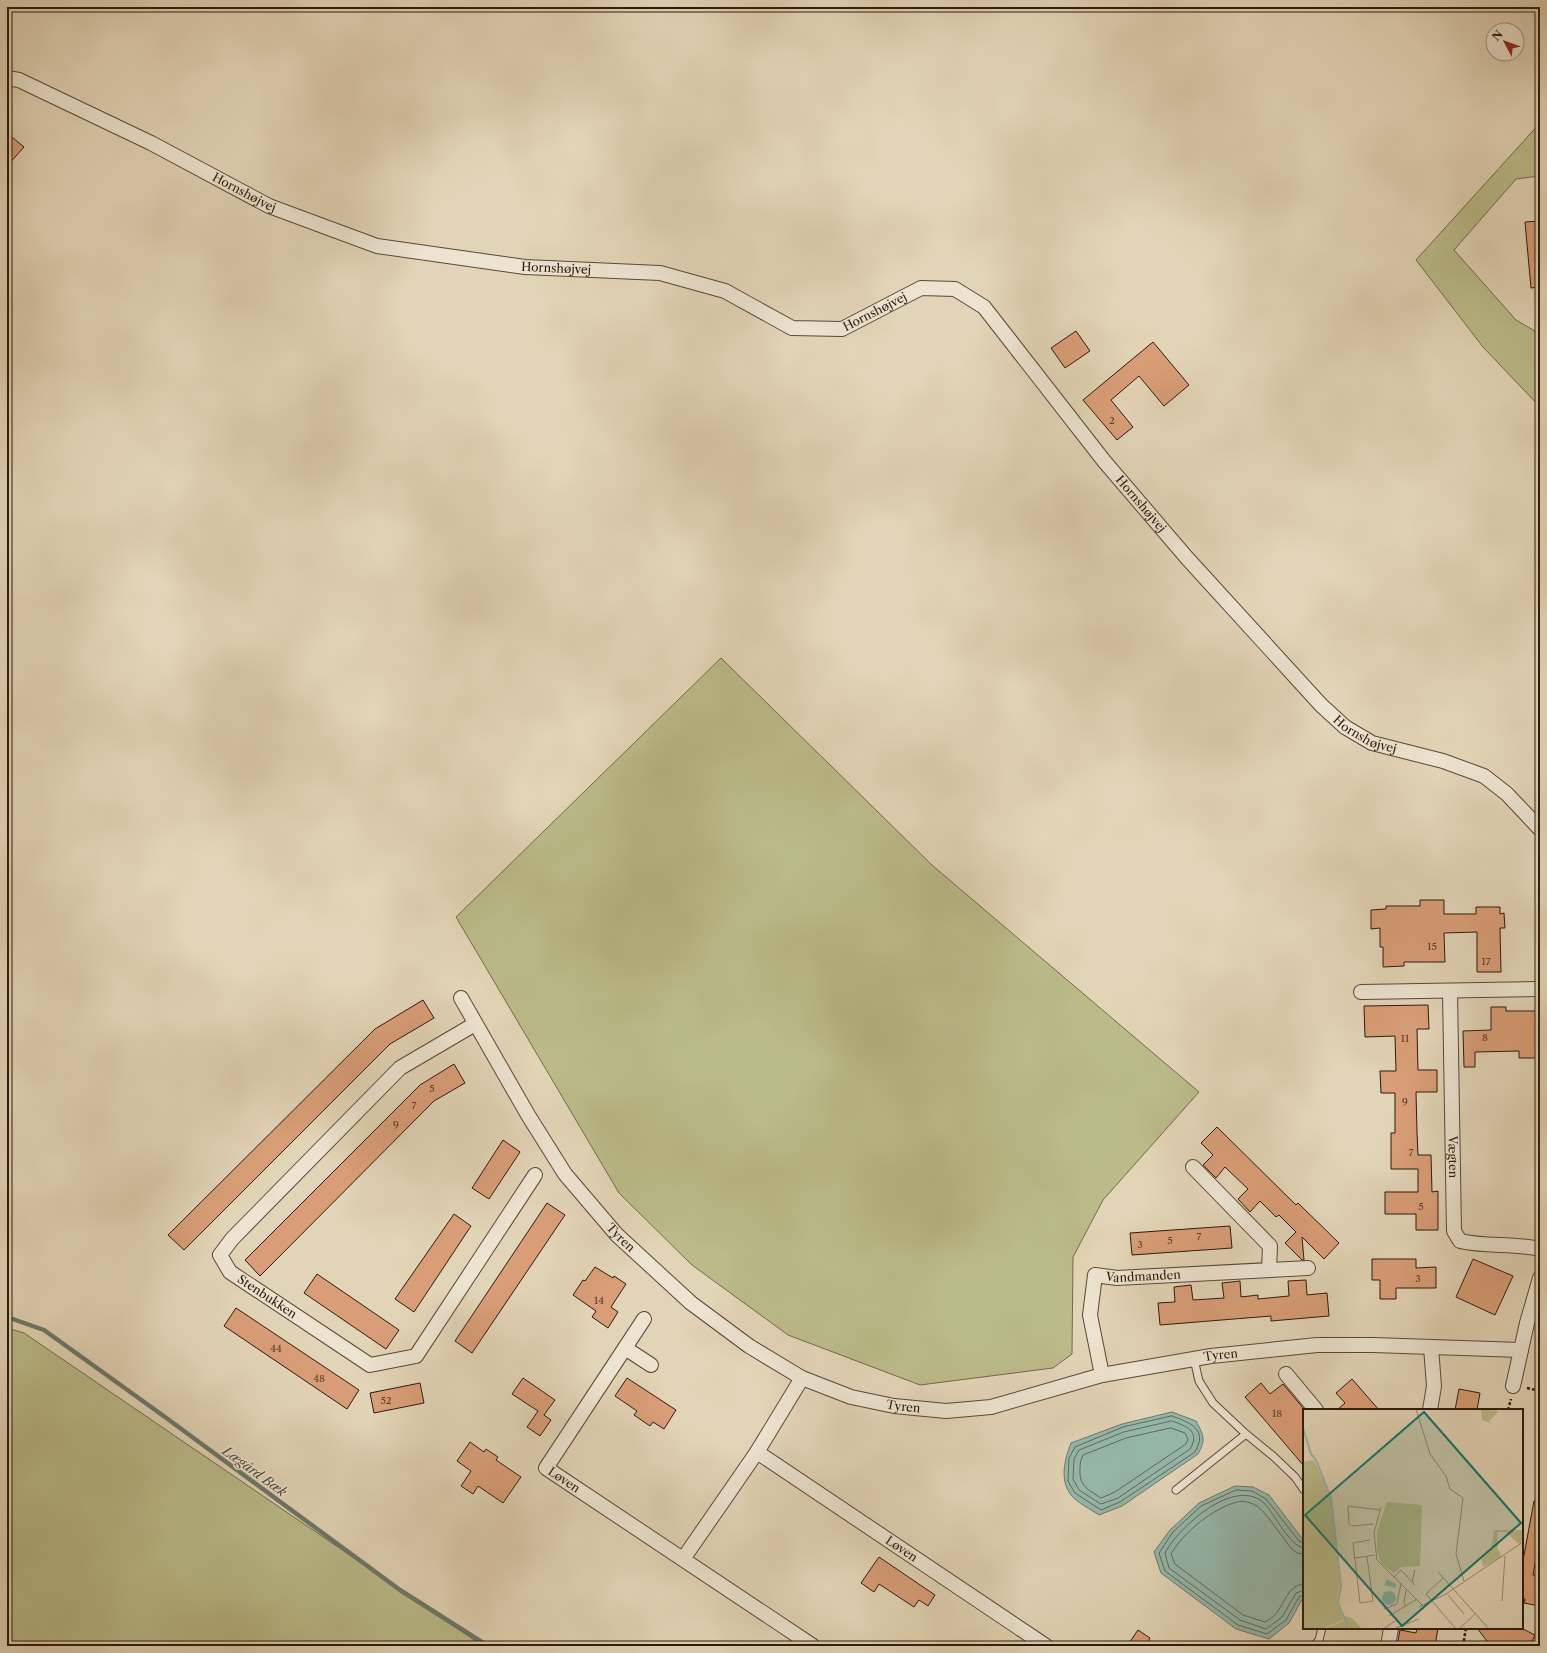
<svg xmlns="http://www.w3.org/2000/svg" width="1547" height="1653" viewBox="0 0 1547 1653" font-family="'Libre Caslon Text',serif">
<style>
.green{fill:#babb89;stroke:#736a4a}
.water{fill:#95b8ab;stroke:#6b796b}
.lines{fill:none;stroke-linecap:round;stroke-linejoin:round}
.shore{stroke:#60695c;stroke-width:1}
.stream{stroke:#6b796b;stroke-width:4.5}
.building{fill:#d99e77;stroke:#2c1a0c}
.lane-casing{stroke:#5a4836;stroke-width:9}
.street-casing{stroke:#5a4836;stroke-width:16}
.path{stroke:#2c1a0c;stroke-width:2.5;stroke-dasharray:3 2;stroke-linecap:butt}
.lane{stroke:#ece3d0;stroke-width:7}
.street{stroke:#ece3d0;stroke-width:14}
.labels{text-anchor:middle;stroke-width:3;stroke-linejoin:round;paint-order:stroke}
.number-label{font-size:10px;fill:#573b27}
.street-label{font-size:12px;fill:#2c1a0c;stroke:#ece3d0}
.water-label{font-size:13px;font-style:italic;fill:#4c493c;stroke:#ece3d0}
.inset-river{fill:none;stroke:#95b8ab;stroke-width:2}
.inset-road{fill:none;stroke:#998a72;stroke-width:1}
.view{fill:#0f766e;fill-opacity:0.15;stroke:#0f766e;stroke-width:2}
.inset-edge{fill:none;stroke:#2c1a0c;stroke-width:2}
</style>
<rect width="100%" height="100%" fill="#e2d4b6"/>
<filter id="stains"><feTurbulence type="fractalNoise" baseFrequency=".005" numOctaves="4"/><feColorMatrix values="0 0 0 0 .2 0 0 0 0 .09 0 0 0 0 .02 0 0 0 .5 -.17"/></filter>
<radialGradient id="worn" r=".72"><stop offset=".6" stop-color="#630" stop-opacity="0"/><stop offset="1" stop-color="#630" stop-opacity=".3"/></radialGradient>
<path class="green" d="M 1540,123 L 1540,176 L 1516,179 L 1454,250 L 1516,320 L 1540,334 L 1540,407 L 1483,347 L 1416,260 Z
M 721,658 L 933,866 L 1199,1092 L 1103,1200 L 1073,1257 L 1072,1354 L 1053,1368 L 920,1385 L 788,1335 L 692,1265 L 619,1193 L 456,917 Z
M 7,1328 L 24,1333 L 483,1646 L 7,1646 Z"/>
<path class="water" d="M 1172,1412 L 1196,1421 C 1204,1436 1206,1439 1198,1454 L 1122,1506 L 1099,1515 C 1092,1510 1076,1502 1071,1495 C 1059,1479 1065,1459 1071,1443 L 1122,1424 Z
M 1235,1486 L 1253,1487 L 1269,1495 L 1304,1541 L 1304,1596 L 1289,1623 L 1269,1639 L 1236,1629 L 1161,1573 L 1154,1552 L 1170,1530 L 1199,1503 Z"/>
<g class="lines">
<path class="shore" d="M 1172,1416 C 1191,1423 1208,1429 1195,1452 L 1120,1502 L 1101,1510 L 1075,1493 L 1068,1481 L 1069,1458 L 1075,1447 L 1123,1427 Z
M 1172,1421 C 1186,1426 1201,1431 1190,1449 L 1118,1498 L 1101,1504 L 1079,1490 L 1073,1479 L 1074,1459 L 1079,1450 L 1124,1432 Z
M 1171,1428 L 1185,1433 L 1188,1439 L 1186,1444 L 1115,1492 L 1101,1498 C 1087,1489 1079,1486 1080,1468 C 1080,1463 1081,1459 1083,1455 L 1126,1438 Z
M 1304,1543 L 1299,1541 L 1266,1499 L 1252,1491 L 1236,1490 L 1201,1506 L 1173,1532 L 1159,1553 L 1165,1571 L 1238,1625 L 1267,1634 L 1286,1620 L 1299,1597 L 1304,1595
M 1304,1548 C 1290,1547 1274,1513 1264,1503 C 1234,1476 1178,1528 1165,1553 L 1169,1568 L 1240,1620 L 1266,1629 L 1282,1617 L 1296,1593 L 1304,1590
M 1304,1554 L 1297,1553 L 1292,1549 C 1284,1540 1266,1512 1257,1506 C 1251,1503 1244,1500 1237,1502 C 1213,1508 1183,1533 1171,1554 L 1175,1564 L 1243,1615 L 1265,1622 C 1285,1613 1284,1585 1304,1584"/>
<path class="stream" d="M 7,1317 L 44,1330 L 165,1417 L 400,1590 L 488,1646"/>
</g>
<path class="building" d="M 7,133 L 24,147 L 7,166 Z
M 1540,221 L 1540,287 L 1531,288 L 1525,222 Z
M 1076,331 L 1090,351 L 1065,368 L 1051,348 Z
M 1153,342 L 1189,385 L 1164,406 L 1139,376 L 1111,400 L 1133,427 L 1117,440 L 1083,400 Z
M 1420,900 L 1444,900 L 1444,914 L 1476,914 L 1476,907 L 1500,907 L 1500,914 L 1504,913 L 1505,928 L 1500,928 L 1501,972 L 1477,972 L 1477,932 L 1444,933 L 1445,962 L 1404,962 L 1404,966 L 1383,967 L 1383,947 L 1380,947 L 1380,928 L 1371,929 L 1371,910 L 1386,909 L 1386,906 L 1420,906 Z
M 423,1000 L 434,1018 L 390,1044 L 184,1250 L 168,1235 L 375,1029 Z
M 1428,1005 L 1429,1029 L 1417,1029 L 1418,1070 L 1437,1070 L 1437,1092 L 1416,1092 L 1417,1132 L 1418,1155 L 1431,1155 L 1432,1192 L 1438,1191 L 1438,1230 L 1416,1230 L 1416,1214 L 1385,1214 L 1385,1192 L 1418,1192 L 1418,1169 L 1391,1169 L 1391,1133 L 1395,1133 L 1395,1093 L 1381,1093 L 1380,1071 L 1396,1071 L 1395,1036 L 1365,1037 L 1364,1006 Z
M 1491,1007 L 1506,1007 L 1506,1011 L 1540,1011 L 1539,1058 L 1519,1058 L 1519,1051 L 1475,1052 L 1475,1067 L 1464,1067 L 1463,1031 L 1491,1030 Z
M 454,1064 L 465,1083 L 434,1101 L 260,1276 L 245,1260 L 420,1085 Z
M 1217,1127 L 1296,1205 L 1298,1203 L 1339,1243 L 1324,1259 L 1302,1237 L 1304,1260 L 1302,1260 L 1285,1243 L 1296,1232 L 1279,1215 L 1276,1217 L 1260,1201 L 1250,1212 L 1238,1199 L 1248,1189 L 1225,1167 L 1216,1178 L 1203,1165 L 1213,1155 L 1201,1143 Z
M 503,1140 L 520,1152 L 489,1199 L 472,1188 Z
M 547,1203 L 565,1215 L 472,1353 L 455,1341 Z
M 454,1214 L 471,1226 L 414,1312 L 395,1299 Z
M 1230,1226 L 1232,1248 L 1132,1255 L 1130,1233 Z
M 1372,1259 L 1416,1259 L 1416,1268 L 1436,1267 L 1436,1288 L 1396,1288 L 1396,1299 L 1380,1299 L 1380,1280 L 1372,1280 Z
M 1473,1259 L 1513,1276 L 1495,1315 L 1456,1297 Z
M 595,1267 L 613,1278 L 614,1276 L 626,1284 L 611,1307 L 618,1312 L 608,1328 L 592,1317 L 596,1311 L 573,1295 L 583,1280 L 585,1281 Z
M 317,1274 L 399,1330 L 386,1349 L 304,1293 Z
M 1306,1280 L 1307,1295 L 1327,1293 L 1329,1316 L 1271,1321 L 1271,1316 L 1160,1325 L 1158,1303 L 1175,1302 L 1174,1287 L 1191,1285 L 1193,1300 L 1224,1298 L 1222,1283 L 1240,1281 L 1241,1297 L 1258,1295 L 1258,1299 L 1289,1296 L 1288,1281 Z
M 236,1308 L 359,1390 L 347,1409 L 224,1326 Z
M 523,1378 L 555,1400 L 544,1415 L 551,1420 L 540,1436 L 527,1427 L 538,1411 L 512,1394 Z
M 627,1378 L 676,1410 L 664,1429 L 653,1422 L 650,1426 L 634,1415 L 637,1411 L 615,1396 Z
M 1352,1379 L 1379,1410 L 1337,1410 L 1345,1403 L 1336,1393 Z
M 420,1383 L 424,1403 L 374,1413 L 370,1393 Z
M 1261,1383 L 1270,1394 L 1283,1384 L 1304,1409 L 1304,1466 L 1245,1397 Z
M 1459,1389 L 1480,1393 L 1477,1410 L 1455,1410 Z
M 470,1442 L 484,1452 L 486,1449 L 498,1457 L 496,1460 L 521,1477 L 503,1503 L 478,1486 L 473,1494 L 461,1486 L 471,1471 L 457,1461 Z
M 1534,1501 L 1540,1502 L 1540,1550 L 1538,1549 L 1533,1575 L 1540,1576 L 1540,1606 L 1524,1603 L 1525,1599 L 1522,1599 L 1522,1566 Z
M 879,1557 L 935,1595 L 928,1606 L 919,1600 L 914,1607 L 879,1584 L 874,1592 L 861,1583 Z
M 1417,1628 L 1438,1628 L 1435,1646 L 1397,1646 L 1400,1630 L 1416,1633 Z
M 1477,1628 L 1521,1628 L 1535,1635 L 1530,1646 L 1511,1646 L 1503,1642 L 1492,1643 L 1487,1641 Z
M 1138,1630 L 1150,1638 L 1146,1646 L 1127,1646 Z"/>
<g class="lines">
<defs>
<path id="lane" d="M 1194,1359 L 1199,1381 L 1213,1403 L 1246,1434 L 1273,1456 L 1295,1477 L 1304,1490
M 1176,1490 L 1246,1434
M 1314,1646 L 1319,1640 L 1322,1628"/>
<g id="street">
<path id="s1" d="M 7,78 L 19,80 L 151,143 L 269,206 L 377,246 L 525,267 L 660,273 L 725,291 L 792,328 L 842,329 L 921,288 L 955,289 L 984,307 L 1104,461 L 1187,558 L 1321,705 L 1345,727 L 1372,743 L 1443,761 L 1484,776 L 1507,794 L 1540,829"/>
<path id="s2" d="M 1450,991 L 1454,1231 L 1460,1241 C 1486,1247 1514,1243 1540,1249"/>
<path d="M 1361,992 L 1540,989"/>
<path id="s3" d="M 461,998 L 528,1115 L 565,1174 L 617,1235 L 691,1303 L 749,1346 L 802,1378 L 851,1397 L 894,1406 L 946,1411 L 991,1407 L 1102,1375 L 1211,1356 L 1317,1345 L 1373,1345 L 1521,1350"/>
<path id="s4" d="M 475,1024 L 400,1068 L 232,1239 L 220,1255 L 230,1272 L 370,1365 L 416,1356 L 535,1175"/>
<path d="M 1193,1167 L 1270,1246 L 1269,1270"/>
<path id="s5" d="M 644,1319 L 546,1468 L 813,1646"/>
<path d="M 625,1348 L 651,1365"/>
<path d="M 1286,1374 L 1316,1410"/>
<path id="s6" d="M 1102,1375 L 1090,1315 L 1095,1275 L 1117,1278 L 1308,1268"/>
<path d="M 1513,1386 L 1527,1323 L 1540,1278"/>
<path d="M 1430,1410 L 1434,1386 L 1431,1347"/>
<path id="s7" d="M 757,1452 L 1046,1646"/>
<path d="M 683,1559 L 757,1452 L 802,1378"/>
<path d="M 1388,1646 L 1391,1628"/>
</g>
</defs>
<use href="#lane" class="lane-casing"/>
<use href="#street" class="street-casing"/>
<path class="path" d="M 1527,1388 L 1540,1391
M 1508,1410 L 1511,1399
M 1463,1646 L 1466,1628"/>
<use href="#lane" class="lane"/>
<use href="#street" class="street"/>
</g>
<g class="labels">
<g class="number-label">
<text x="1112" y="424">2</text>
<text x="1432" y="950">15</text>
<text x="1486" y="965">17</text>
<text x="1485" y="1041">8</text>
<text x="1405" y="1042">11</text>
<text x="432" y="1092">5</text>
<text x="1405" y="1105">9</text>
<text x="414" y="1109">7</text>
<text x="396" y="1128">9</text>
<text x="1411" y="1156">7</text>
<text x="1421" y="1210">5</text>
<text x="1199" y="1240">7</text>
<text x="1170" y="1244">5</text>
<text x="1140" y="1248">3</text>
<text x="1418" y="1282">3</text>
<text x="599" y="1304">14</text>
<text x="276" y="1352">44</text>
<text x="319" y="1382">48</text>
<text x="386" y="1404">52</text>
<text x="1277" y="1417">18</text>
</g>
<g class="street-label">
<text dy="4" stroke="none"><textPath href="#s1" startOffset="264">Hornshøjvej</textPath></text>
<text dy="4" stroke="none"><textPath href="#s1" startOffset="588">Hornshøjvej</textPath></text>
<text dy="4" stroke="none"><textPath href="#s1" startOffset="923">Hornshøjvej</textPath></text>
<text dy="4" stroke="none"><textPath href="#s1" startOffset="1295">Hornshøjvej</textPath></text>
<text dy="4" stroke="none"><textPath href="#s1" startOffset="1619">Hornshøjvej</textPath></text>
<text dy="4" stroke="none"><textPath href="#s2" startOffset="166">Vægten</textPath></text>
<text dy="4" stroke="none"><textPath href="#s3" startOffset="289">Tyren</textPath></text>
<text dy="4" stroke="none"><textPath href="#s6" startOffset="150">Vandmanden</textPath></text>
<text dy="4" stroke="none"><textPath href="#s4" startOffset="411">Stenbukken</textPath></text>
<text dy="4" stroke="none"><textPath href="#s3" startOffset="949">Tyren</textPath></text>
<text dy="4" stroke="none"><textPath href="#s3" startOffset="625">Tyren</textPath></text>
<text dy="4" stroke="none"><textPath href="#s5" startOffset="200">Løven</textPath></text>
<text dy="4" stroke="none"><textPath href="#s7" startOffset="174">Løven</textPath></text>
</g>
<g class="water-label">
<text transform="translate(255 1471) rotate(36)" y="5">Lægård Bæk</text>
</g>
</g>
<g transform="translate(1303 1409)">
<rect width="220" height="220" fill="#e2d4b6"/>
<path d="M 178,0 L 196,2 L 186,12 L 189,15 L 179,11 ZM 11,51 L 27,88 L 37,176 L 34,192 L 41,211 L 18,220 L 0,220 L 0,53 ZM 84,93 L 119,96 L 117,157 L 98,158 L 91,164 L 79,155 L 74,143 L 74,122 ZM 191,121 L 220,121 L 220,131 L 216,135 L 203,123 L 194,123 L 195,141 L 199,148 L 180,158 L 178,149 L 188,141 ZM 42,207 L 49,209 L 59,220 L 20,220 L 41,212 Z" fill="#babb89"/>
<path d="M 84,170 L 93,175 L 93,179 L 81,176 ZM79 189a7 7 0 1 1 14 0a7 7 0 1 1-14 0Z" fill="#95b8ab"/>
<path class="inset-river" d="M 0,19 L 8,45 L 13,51 L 28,89 L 38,177 L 35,194 L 44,215 L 43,220"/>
<path class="inset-road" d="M 113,0 L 127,45 L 143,67 L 147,80 L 160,89 L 153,145 L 161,172M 78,98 L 71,124 L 74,151 L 119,196M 70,115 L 50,117 L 46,115 L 45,97 L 77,101M 64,148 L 70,192 L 57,194 L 50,134 L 67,131M 52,149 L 72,146M 135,163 L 186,220M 91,168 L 98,161 L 112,176M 140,169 L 123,185 L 153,220M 109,173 L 112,161M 103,181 L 101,194 L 103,197M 145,186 L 161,205M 199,192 L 202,147M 116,198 L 143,185 L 220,133M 81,200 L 94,195 L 98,174M 86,207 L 114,190M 93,219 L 116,210M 80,220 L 92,212M 156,220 L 172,205"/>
<path class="view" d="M 121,3 L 218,114 L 99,217 L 2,106 Z"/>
<rect width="220" height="220" class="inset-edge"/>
</g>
<rect width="1547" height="1653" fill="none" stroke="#e2d4b6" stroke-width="24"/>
<rect x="8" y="8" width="1531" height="1637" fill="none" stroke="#2c1a0c" stroke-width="2"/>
<rect x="12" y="12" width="1523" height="1629" fill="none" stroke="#2c1a0c"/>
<g transform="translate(1505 42) rotate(311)"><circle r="19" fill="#ece3d0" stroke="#9f9382"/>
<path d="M0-3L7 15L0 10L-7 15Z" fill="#8f2418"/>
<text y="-6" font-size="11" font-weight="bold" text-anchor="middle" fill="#2c1a0c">N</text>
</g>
<rect width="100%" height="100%" filter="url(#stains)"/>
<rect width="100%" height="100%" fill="url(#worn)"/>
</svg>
